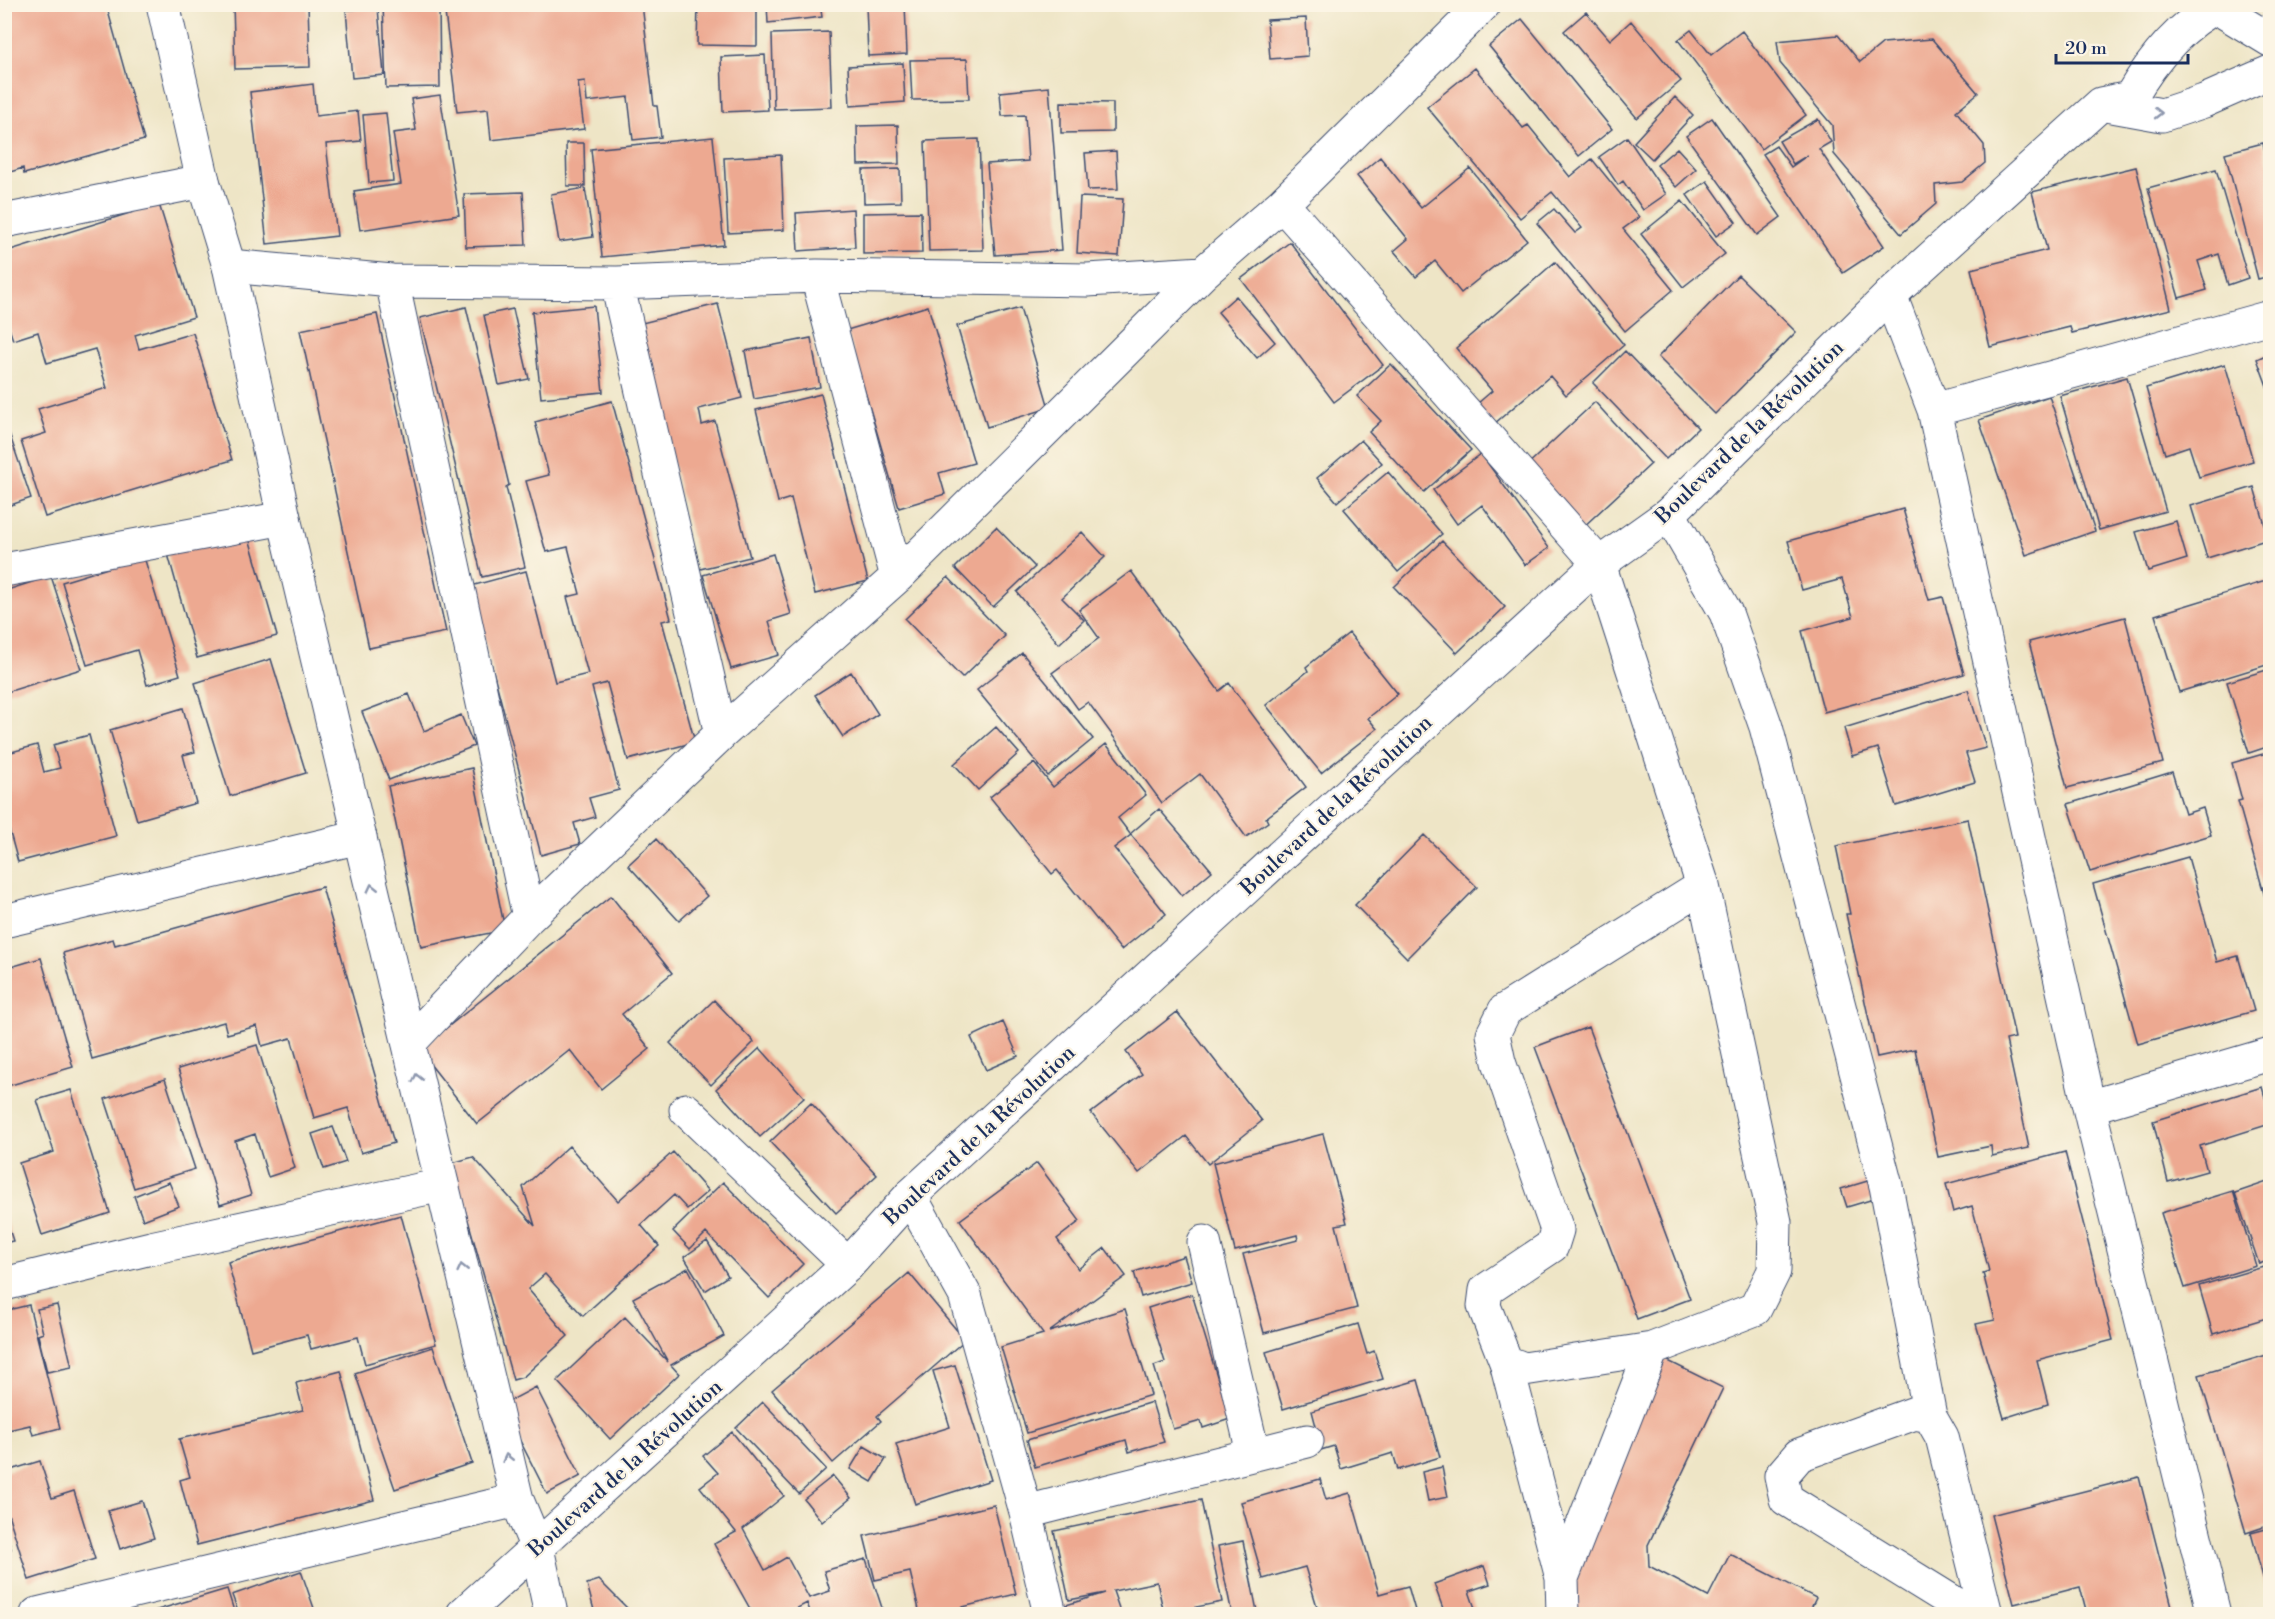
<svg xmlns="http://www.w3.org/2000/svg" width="2275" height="1619" viewBox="0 0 2275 1619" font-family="'Libre Bodoni',serif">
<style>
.building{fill:#eda991}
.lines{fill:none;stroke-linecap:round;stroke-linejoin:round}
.street-casing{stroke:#3b4a6e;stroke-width:35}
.secondary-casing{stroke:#3b4a6e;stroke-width:35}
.primary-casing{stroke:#3b4a6e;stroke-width:35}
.street{stroke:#fff;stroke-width:33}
.secondary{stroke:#fff;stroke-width:33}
.primary{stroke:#fff;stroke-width:33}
.oneway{stroke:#8d97ae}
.labels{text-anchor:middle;stroke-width:4.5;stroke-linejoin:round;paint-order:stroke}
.street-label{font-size:21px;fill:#1b2f5e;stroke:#fcf5e5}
</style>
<rect width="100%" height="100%" fill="#fcf5e5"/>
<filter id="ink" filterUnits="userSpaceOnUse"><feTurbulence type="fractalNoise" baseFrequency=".0167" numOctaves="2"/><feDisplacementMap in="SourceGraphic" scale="12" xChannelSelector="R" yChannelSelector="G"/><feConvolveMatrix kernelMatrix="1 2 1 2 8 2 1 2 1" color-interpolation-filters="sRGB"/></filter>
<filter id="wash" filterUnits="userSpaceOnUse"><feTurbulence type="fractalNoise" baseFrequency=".008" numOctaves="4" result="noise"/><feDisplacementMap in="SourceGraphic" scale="24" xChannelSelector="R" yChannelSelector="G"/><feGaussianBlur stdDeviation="1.35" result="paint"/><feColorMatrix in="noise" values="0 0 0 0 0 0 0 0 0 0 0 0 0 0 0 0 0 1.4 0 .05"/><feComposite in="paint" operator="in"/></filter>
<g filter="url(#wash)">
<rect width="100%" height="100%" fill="#eee5c6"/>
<g id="blocks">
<path class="building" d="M 4,4 L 106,4 L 144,140 L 24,174 L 23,168 L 4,174 Z
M 233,4 L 308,4 L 310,67 L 235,69 Z
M 383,4 L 439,4 L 440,87 L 386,88 Z
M 444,4 L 642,4 L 654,106 L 657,106 L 661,137 L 633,140 L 628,97 L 587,102 L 585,81 L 578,82 L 584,129 L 491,140 L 488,109 L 457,112 Z
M 698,4 L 757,4 L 757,46 L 697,45 Z
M 767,4 L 820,4 L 822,17 L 768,23 Z
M 866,4 L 905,4 L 907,54 L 868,56 Z
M 378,8 L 384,75 L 352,78 L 346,10 Z
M 1586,12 L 1610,40 L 1631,21 L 1681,81 L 1637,118 L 1564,31 Z
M 1306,18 L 1308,56 L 1270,59 L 1267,20 Z
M 1522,19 L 1612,129 L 1579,156 L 1489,46 Z
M 1691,30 L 1711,55 L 1742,31 L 1806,115 L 1761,149 L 1678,40 Z
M 829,32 L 832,107 L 774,109 L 772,34 Z
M 1838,35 L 1860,62 L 1883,43 L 1932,39 L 1978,93 L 1956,111 L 1984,145 L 1985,163 L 1962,182 L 1935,185 L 1936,204 L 1901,234 L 1834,154 L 1832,125 L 1780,63 L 1777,41 Z
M 765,55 L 768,110 L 723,112 L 721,57 Z
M 967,59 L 969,99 L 912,100 L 910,60 Z
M 903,63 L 905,102 L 850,106 L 848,66 Z
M 1475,68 L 1523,128 L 1528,125 L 1570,177 L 1592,159 L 1639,217 L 1623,229 L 1673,290 L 1625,331 L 1537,223 L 1554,209 L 1575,233 L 1582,228 L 1552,192 L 1520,218 L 1427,107 Z
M 313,84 L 316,116 L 358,111 L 361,141 L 326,144 L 337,236 L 267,244 L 250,92 Z
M 1049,87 L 1062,250 L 995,255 L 987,164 L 1028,161 L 1025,115 L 1002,116 L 1000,92 Z
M 440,95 L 459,215 L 360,230 L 354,191 L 401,184 L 393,133 L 416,130 L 411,99 Z
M 1675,97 L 1693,115 L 1652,159 L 1634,142 Z
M 1061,102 L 1113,103 L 1113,132 L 1061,133 Z
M 386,113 L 393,181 L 369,183 L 363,115 Z
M 1712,118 L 1781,217 L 1757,235 L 1686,136 Z
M 1818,119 L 1831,142 L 1819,149 L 1884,246 L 1843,273 L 1763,154 L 1776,146 L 1791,167 L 1808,155 L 1793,164 L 1779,141 Z
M 898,125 L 899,164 L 858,165 L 857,126 Z
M 713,137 L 724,245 L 602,257 L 591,149 Z
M 1627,137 L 1666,194 L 1643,210 L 1623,181 L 1618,185 L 1599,157 Z
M 979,139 L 983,250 L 929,251 L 925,141 Z
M 566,143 L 584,143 L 585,186 L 567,186 Z
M 2263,143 L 2268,163 L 2270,163 L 2270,276 L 2258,279 L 2225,153 Z
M 1677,148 L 1696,169 L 1676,187 L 1657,165 Z
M 1116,151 L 1118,189 L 1088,190 L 1085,153 Z
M 781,155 L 784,230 L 728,233 L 724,158 Z
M 1380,157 L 1421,208 L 1470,168 L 1527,240 L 1461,293 L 1435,261 L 1416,277 L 1394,251 L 1408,239 L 1357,176 Z
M 2136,167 L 2171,309 L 2072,333 L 2070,327 L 1990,347 L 1971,269 L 2047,250 L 2032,192 Z
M 900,169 L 901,202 L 864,203 L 863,170 Z
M 2216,169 L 2248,278 L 2228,285 L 2219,254 L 2198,261 L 2207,290 L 2179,298 L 2148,188 Z
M 1707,181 L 1736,222 L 1716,236 L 1687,195 Z
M 585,188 L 593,237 L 559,242 L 551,194 Z
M 523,192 L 526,245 L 466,247 L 464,194 Z
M 1080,197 L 1123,199 L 1119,256 L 1077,253 Z
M 1682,201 L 1725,254 L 1683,287 L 1641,234 Z
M 159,204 L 194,317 L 135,335 L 139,349 L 193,333 L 232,460 L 45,517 L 21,441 L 46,433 L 38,409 L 107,388 L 95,349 L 47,363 L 38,332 L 13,340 L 4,313 L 4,252 Z
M 853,209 L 855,247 L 798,251 L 796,213 Z
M 921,212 L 922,253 L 863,254 L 863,213 Z
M 1290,242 L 1383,365 L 1334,402 L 1241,279 Z
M 1555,262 L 1624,345 L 1566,395 L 1550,376 L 1487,430 L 1470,410 L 1492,391 L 1456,348 Z
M 1738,275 L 1796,332 L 1715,414 L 1658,357 Z
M 1236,296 L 1275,342 L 1257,358 L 1218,312 Z
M 718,304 L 742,398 L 699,409 L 702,425 L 715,421 L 750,557 L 700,569 L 638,324 Z
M 594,306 L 603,392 L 541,398 L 532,312 Z
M 928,306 L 974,463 L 939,473 L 945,494 L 899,508 L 847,330 Z
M 466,307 L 509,485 L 506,487 L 525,567 L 482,577 L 420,318 Z
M 1020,308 L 1049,408 L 987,427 L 957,326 Z
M 513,309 L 529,379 L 499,385 L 484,315 Z
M 377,314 L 446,632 L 369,648 L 300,330 Z
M 811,338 L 820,387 L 754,399 L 745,351 Z
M 1625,351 L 1698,428 L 1666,459 L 1593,383 Z
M 2270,353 L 2270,394 L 2257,359 Z
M 1391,364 L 1471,450 L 1424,492 L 1369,432 L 1381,421 L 1357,396 Z
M 2225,364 L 2253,461 L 2199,477 L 2189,446 L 2165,454 L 2146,388 Z
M 2127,377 L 2166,511 L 2099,530 L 2060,396 Z
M 821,394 L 868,581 L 815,594 L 791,498 L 778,502 L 756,410 Z
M 2049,396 L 2095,531 L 2026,555 L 1979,420 Z
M 612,401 L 671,619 L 662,621 L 695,742 L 628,760 L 607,683 L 592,687 L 619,790 L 589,798 L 595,817 L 574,823 L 580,844 L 541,855 L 471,586 L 526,571 L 555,682 L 588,674 L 567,597 L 580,594 L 568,547 L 546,552 L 526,481 L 549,475 L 535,422 Z
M 1595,402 L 1651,464 L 1581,529 L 1524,468 Z
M 5,421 L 31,498 L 5,507 Z
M 1361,440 L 1382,463 L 1337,502 L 1317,478 Z
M 1481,454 L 1549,548 L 1525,565 L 1482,505 L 1457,524 L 1433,490 Z
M 1388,472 L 1442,534 L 1398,572 L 1344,509 Z
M 2254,487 L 2269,539 L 2207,558 L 2191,506 Z
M 1903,509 L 1929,600 L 1943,597 L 1964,674 L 1824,712 L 1802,631 L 1853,617 L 1842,579 L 1802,590 L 1788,541 Z
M 2176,521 L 2187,559 L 2148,571 L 2136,532 Z
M 245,524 L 277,636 L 197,658 L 166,547 Z
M 996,527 L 1035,567 L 993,607 L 955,568 Z
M 1082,532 L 1105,557 L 1062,598 L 1084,620 L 1059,644 L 1017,592 Z
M 1442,541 L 1505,607 L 1457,653 L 1394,587 Z
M 773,554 L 791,614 L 769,621 L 779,655 L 731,669 L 703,575 Z
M 144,557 L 180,675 L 147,685 L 137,650 L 87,665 L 62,582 Z
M 1131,571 L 1219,691 L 1229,683 L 1306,787 L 1266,818 L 1268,822 L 1246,837 L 1200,774 L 1162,803 L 1088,702 L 1078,709 L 1052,673 L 1099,638 L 1079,610 Z
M 51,576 L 81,669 L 4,693 L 4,591 Z
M 948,577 L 1005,636 L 962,678 L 905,619 Z
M 2269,580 L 2270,664 L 2179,692 L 2155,615 Z
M 2125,617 L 2163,763 L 2067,788 L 2029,642 Z
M 1349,633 L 1398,694 L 1368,718 L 1377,729 L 1321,773 L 1266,705 L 1308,671 L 1306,667 Z
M 1022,653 L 1093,739 L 1048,776 L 977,690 Z
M 271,659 L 306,773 L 230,796 L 195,683 Z
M 2270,669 L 2270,746 L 2249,753 L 2227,682 Z
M 851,672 L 878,714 L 843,737 L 815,695 Z
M 1968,690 L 1986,748 L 1966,753 L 1975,782 L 1896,806 L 1878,748 L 1852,756 L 1844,728 Z
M 409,694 L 424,731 L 461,715 L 474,746 L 389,780 L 362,712 Z
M 183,708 L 195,752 L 183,755 L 196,803 L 137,820 L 110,730 Z
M 996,727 L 1019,753 L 978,790 L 954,764 Z
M 89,735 L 116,836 L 18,862 L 4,811 L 4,754 L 37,745 L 44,772 L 60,768 L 53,745 Z
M 1106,744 L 1146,795 L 1118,818 L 1130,834 L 1159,809 L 1212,871 L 1182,896 L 1131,835 L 1114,848 L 1166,914 L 1121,950 L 1057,870 L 1052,874 L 990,797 L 1034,763 L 1053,787 Z
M 2270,752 L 2270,915 L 2238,801 L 2242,800 L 2232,763 Z
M 472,768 L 505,930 L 421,947 L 388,786 Z
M 2172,772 L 2185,814 L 2203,808 L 2211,835 L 2090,872 L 2068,804 Z
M 1968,819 L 2015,1038 L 2006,1040 L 2029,1148 L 1992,1156 L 1991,1146 L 1938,1157 L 1915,1049 L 1877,1057 L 1846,914 L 1850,914 L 1836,846 Z
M 1424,835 L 1477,887 L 1407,958 L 1355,905 Z
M 656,839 L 707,896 L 679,921 L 628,865 Z
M 2188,857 L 2217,962 L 2238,956 L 2254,1011 L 2138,1044 L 2093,884 Z
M 322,887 L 394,1143 L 361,1153 L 348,1108 L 314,1118 L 291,1038 L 262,1046 L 257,1026 L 227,1034 L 224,1022 L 92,1059 L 63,953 L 113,939 L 115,945 Z
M 611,896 L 672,973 L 622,1014 L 650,1049 L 601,1089 L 570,1050 L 477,1124 L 419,1050 Z
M 41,958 L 73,1067 L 4,1087 L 4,969 Z
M 714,1000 L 754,1042 L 711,1085 L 670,1043 Z
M 1177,1012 L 1262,1121 L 1208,1164 L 1186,1136 L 1139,1173 L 1091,1113 L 1142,1074 L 1126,1052 Z
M 1003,1022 L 1018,1056 L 986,1070 L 971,1037 Z
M 1588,1027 L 1690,1299 L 1637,1319 L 1535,1047 Z
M 257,1045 L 295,1168 L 268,1177 L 255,1134 L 235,1141 L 251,1195 L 220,1205 L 178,1069 Z
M 760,1048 L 804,1097 L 760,1137 L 716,1089 Z
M 165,1079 L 195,1169 L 134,1188 L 105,1099 Z
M 2262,1087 L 2270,1114 L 2270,1124 L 2200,1146 L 2207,1171 L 2168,1182 L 2153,1121 Z
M 71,1090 L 110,1213 L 42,1235 L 19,1163 L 54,1152 L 37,1100 Z
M 811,1103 L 877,1175 L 836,1213 L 770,1142 Z
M 333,1127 L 346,1162 L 324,1169 L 312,1134 Z
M 1323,1134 L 1347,1223 L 1336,1225 L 1357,1308 L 1264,1333 L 1243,1254 L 1298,1240 L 1297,1235 L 1235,1251 L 1213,1163 Z
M 569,1146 L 618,1201 L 673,1152 L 708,1191 L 687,1209 L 674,1195 L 641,1225 L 659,1246 L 583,1316 L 545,1274 L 528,1289 L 568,1336 L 523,1377 L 513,1380 L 452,1163 L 473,1157 L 535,1226 L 523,1187 Z
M 2065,1152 L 2113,1340 L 2037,1360 L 2048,1404 L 2004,1418 L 1976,1324 L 1995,1320 L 1983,1273 L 1989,1271 L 1972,1206 L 1953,1212 L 1946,1184 Z
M 1037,1163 L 1080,1221 L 1057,1239 L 1078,1269 L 1105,1248 L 1126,1276 L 1049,1332 L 1125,1309 L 1151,1395 L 1027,1433 L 1001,1347 L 1043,1334 L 960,1220 Z
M 1871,1180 L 1877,1198 L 1847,1207 L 1841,1189 Z
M 2270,1181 L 2270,1260 L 2259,1264 L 2235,1193 Z
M 169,1182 L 179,1206 L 143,1220 L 134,1196 Z
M 723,1182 L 803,1264 L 769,1298 L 706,1233 L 690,1249 L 673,1231 Z
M 2233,1191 L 2256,1266 L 2185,1288 L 2161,1213 Z
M 4,1213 L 13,1241 L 4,1243 Z
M 401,1215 L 436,1344 L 365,1364 L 358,1337 L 311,1349 L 307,1335 L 251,1350 L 228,1262 Z
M 707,1241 L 728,1276 L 705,1291 L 684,1257 Z
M 1184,1256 L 1192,1282 L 1141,1297 L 1134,1272 Z
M 2270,1265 L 2270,1317 L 2213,1334 L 2199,1286 Z
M 688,1268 L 724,1336 L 671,1365 L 679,1374 L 610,1439 L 557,1381 L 625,1317 L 668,1362 L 633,1298 Z
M 909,1273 L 965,1340 L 877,1416 L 881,1421 L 833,1463 L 772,1390 Z
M 1192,1294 L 1230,1419 L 1203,1428 L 1201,1421 L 1173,1429 L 1154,1366 L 1165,1362 L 1148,1308 Z
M 29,1305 L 60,1428 L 33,1435 L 30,1425 L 4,1431 L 4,1311 Z
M 57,1305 L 72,1367 L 47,1372 L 38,1335 L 43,1333 L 37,1309 Z
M 1358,1324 L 1367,1354 L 1374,1351 L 1383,1379 L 1283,1409 L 1266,1352 Z
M 433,1347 L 472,1463 L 395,1489 L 355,1373 Z
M 1652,1353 L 1723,1388 L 1648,1545 L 1649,1566 L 1708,1597 L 1730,1554 L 1816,1598 L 1808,1614 L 1574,1614 L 1553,1558 Z
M 2270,1354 L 2270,1525 L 2246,1533 L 2199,1375 Z
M 955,1365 L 991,1480 L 915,1504 L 896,1444 L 950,1427 L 933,1371 Z
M 341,1371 L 374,1500 L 197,1545 L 180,1480 L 190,1477 L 179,1439 L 303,1410 L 296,1383 Z
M 1418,1380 L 1440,1457 L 1398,1470 L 1393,1453 L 1341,1469 L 1334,1446 L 1282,1462 L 1317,1430 L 1312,1411 Z
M 536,1387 L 581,1476 L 547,1494 L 502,1405 Z
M 763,1402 L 826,1469 L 799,1494 L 736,1428 Z
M 1152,1402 L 1164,1442 L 1129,1452 L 1126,1440 L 1035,1467 L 1027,1440 Z
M 732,1432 L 784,1496 L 743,1529 L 765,1570 L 787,1557 L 809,1598 L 830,1591 L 824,1571 L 866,1559 L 884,1614 L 811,1614 L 807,1603 L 786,1614 L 753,1614 L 714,1544 L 736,1532 L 700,1487 L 718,1473 L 703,1456 Z
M 864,1446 L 886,1459 L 872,1482 L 850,1469 Z
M 40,1461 L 52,1498 L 74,1491 L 95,1559 L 29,1580 L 4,1501 L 4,1472 Z
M 1442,1467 L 1448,1497 L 1428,1501 L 1422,1472 Z
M 833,1476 L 851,1498 L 822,1522 L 804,1499 Z
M 2139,1477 L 2174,1614 L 2087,1614 L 2080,1587 L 2014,1604 L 1991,1515 Z
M 1320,1479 L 1326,1500 L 1350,1493 L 1379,1594 L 1408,1586 L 1416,1614 L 1314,1614 L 1319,1613 L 1305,1567 L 1263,1579 L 1241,1502 Z
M 1201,1500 L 1222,1602 L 1196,1607 L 1197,1613 L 1210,1610 L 1211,1614 L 1164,1614 L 1157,1582 L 1113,1591 L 1121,1614 L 1066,1614 L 1063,1606 L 1105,1593 L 1069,1600 L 1054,1531 Z
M 142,1501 L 154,1538 L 120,1549 L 108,1511 Z
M 994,1505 L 1016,1594 L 934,1614 L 920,1614 L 910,1572 L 875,1580 L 864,1536 Z
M 4,1526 L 11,1549 L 4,1550 Z
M 2270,1528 L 2270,1603 L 2251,1533 Z
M 1243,1541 L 1257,1611 L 1232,1614 L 1218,1546 Z
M 1484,1566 L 1490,1584 L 1469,1591 L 1477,1614 L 1445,1614 L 1434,1584 Z
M 301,1571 L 316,1614 L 239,1614 L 232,1595 Z
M 599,1580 L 633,1614 L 595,1614 L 587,1584 Z
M 227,1589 L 235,1614 L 144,1614 Z
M 1017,1609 L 1019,1614 L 999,1614 Z"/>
</g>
</g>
<g filter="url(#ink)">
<use href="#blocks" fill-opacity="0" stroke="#3b4a6e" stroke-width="1.5"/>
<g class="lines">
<defs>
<path id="street" d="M 1282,204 L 1599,564 L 1703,886 L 1775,1222 L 1774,1271 L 1755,1309 L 1652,1349 L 1524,1369 L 1506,1362 L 1484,1306 L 1486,1290 L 1552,1246 L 1557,1230 L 1499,1062 L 1493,1034 L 1505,1010 L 1703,886
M 4,221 L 203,181
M 229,266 L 392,281 L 617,283 L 817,276 L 1087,280 L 1203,273
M 817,276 L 897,577
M 392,281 L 529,917
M 617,283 L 721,734
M 1890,295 L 1934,410 L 2089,1107 L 2214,1614
M 1934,410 L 2270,317
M 1669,514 L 1726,613 L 1766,727 L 1886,1186 L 1930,1416
M 4,570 L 284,518
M 4,921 L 360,837
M 409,1043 L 529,917 L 721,734 L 897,577 L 1203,273 L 1282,204 L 1484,4
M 2089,1107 L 2270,1054
M 686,1110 L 848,1265
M 910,1196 L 965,1295 L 1026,1512 L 1050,1614
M 1204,1242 L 1253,1453
M 4,1284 L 151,1248 L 442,1185
M 1506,1362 L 1562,1578
M 1026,1512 L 1307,1441
M 37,1614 L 517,1500
M 1563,1614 L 1562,1578 L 1652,1349
M 1972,1614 L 1786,1499 L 1781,1476 L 1799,1455 L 1915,1413 L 1930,1416 L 1942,1437 L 1986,1614"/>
<path id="secondary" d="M 163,4 L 203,181 L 229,266 L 284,518 L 517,1500 L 537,1548 L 551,1614"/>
<path id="primary" d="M 2205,4 L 2216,7 L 2270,40
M 2101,104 L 2162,115 L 2204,101 L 2270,72
M 2101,104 L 2130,98 C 2152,60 2181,24 2221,4
M 463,1614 L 848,1265 L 910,1196 L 1599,564 L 1669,514 L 1890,295 L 2101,104"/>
</defs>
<use href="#street" class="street-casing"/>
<use href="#secondary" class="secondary-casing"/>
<use href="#primary" class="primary-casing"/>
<use href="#street" class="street"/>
<use href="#secondary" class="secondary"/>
<use href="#primary" class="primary"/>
</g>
<defs><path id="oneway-chevron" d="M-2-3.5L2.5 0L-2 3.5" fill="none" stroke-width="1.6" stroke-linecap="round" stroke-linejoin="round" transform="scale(1.5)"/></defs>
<g class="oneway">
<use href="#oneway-chevron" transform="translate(2158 113)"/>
<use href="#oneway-chevron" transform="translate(372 888) rotate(-103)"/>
<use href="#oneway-chevron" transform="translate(417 1078) rotate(-103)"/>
<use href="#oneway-chevron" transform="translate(462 1268) rotate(-103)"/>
<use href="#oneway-chevron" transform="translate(507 1458) rotate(-103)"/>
</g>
</g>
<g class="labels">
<g class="street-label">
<text transform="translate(1749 432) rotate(-44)" y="7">Boulevard de la Révolution</text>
<text transform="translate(1336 805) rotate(-43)" y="7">Boulevard de la Révolution</text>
<text transform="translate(979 1135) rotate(-43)" y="7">Boulevard de la Révolution</text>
<text transform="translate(625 1468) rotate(-42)" y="7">Boulevard de la Révolution</text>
</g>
</g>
<rect width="2275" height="1619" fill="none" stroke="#fcf5e5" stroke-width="24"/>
<path d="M2056 54v9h132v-9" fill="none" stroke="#1b2f5e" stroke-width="3"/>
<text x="2065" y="54" font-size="18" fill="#1b2f5e" stroke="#fcf5e5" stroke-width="4.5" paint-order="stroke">20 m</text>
</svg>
